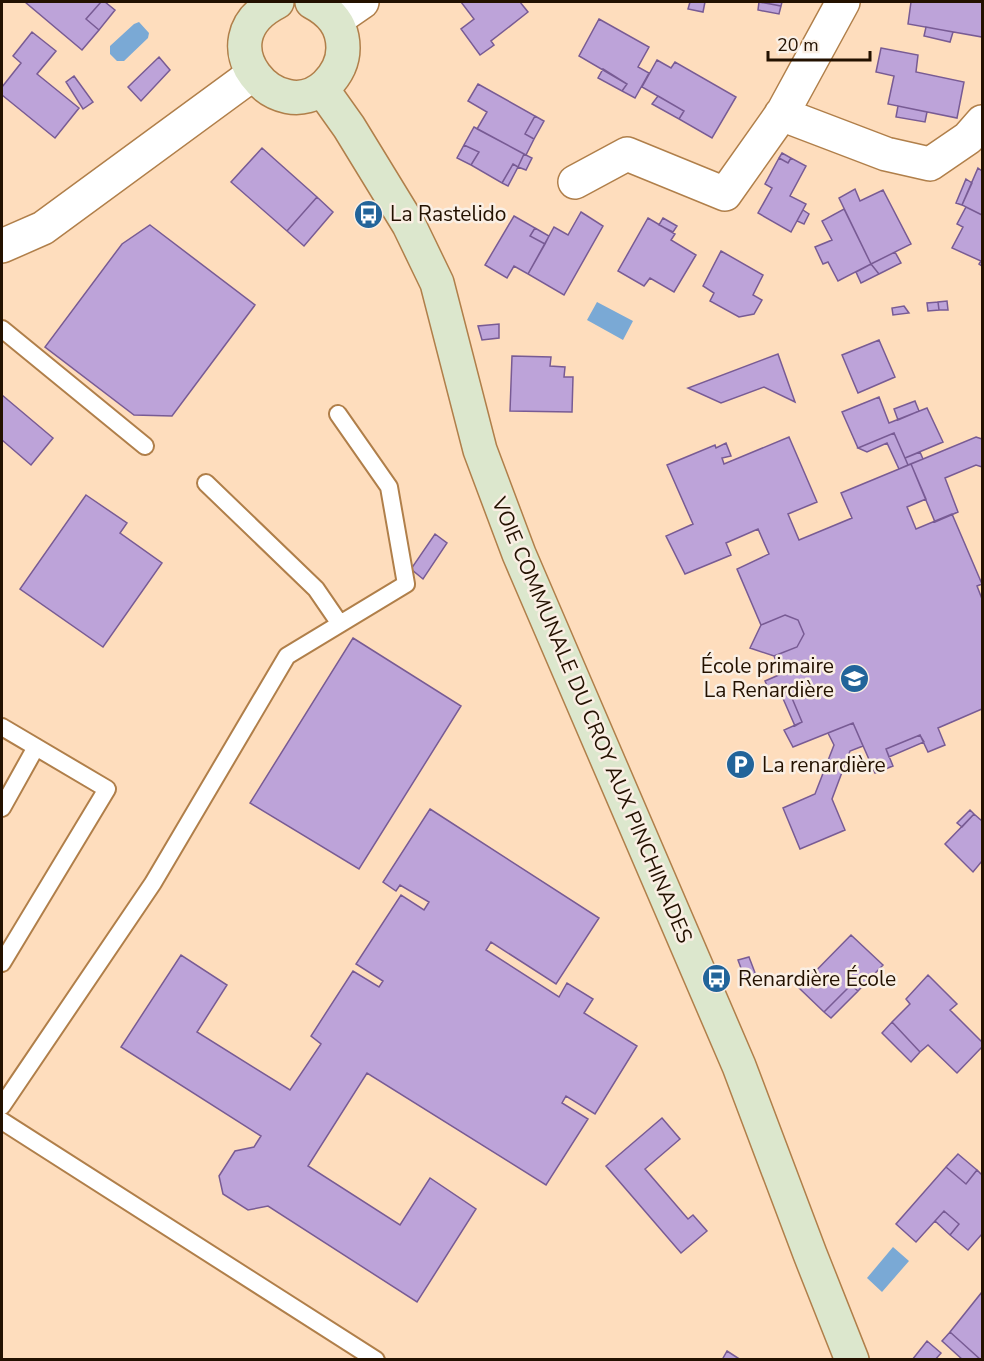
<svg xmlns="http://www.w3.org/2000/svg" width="984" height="1361" viewBox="0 0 984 1361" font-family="'Nunito Sans',sans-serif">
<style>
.water{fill:#7aa9d5}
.building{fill:#bda3d9;stroke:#785b94;stroke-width:1.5}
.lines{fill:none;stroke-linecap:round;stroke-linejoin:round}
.lane-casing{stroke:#b07f4a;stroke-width:20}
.street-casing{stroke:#b07f4a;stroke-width:36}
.secondary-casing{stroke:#b07f4a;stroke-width:36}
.lane{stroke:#fff;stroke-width:16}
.street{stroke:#fff;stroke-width:33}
.secondary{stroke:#dce7cd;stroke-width:33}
.labels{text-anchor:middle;stroke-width:5;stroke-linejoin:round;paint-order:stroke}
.poi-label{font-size:21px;fill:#231100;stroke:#faefe4;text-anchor:start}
.street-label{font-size:21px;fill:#231100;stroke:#faefe4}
</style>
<rect width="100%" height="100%" fill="#feddbd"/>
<path class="water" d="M 139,22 L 149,33 L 148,38 L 124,61 L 117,61 L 110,54 L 110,46 L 134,24 Z
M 597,302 L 633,321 L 623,340 L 587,320 Z
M 893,1247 L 909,1261 L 882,1292 L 867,1278 Z"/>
<path class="building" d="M 25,2 L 101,2 L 86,19 L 99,30 L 82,50 Z
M 101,2 L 105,2 L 115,10 L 99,30 L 86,19 Z
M 461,2 L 520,2 L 528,12 L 491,41 L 494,45 L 480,55 L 461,29 L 474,19 Z
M 690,2 L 705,2 L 703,12 L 688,9 Z
M 759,2 L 781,6 L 779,14 L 758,10 Z
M 761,2 L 782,2 L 781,6 Z
M 911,2 L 982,2 L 982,37 L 908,24 Z
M 599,19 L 649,47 L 638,67 L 649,73 L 635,98 L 622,91 L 627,84 L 579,56 Z
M 926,27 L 953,32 L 950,42 L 924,36 Z
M 32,32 L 56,51 L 37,74 L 79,108 L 55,138 L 2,95 L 2,87 L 21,63 L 13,56 Z
M 881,48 L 918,55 L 916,72 L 964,82 L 957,118 L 888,104 L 894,76 L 876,72 Z
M 159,57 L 170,70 L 141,101 L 128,87 Z
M 657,60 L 671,68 L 675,62 L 736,97 L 712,138 L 679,119 L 684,111 L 642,87 Z
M 603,69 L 627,84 L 622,91 L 598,78 Z
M 74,76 L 93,102 L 83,109 L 66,82 Z
M 478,84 L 535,116 L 525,134 L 534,139 L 526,155 L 477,129 L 487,112 L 468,101 Z
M 658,96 L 684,111 L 679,119 L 652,104 Z
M 898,106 L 927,112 L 925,122 L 896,117 Z
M 535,116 L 544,121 L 534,139 L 525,134 Z
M 474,127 L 524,154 L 518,167 L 513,164 L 502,183 L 471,165 L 479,152 L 464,145 Z
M 464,145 L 479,152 L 471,165 L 457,158 Z
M 262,148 L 317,197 L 287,231 L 231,182 Z
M 782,153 L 791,158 L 788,163 L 779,158 Z
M 524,154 L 532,158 L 526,170 L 518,167 Z
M 779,158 L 788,163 L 791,158 L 806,166 L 790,196 L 806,204 L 791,232 L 758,213 L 772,188 L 765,184 Z
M 513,164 L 518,167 L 508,186 L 502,183 Z
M 978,168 L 982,171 L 982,215 L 962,205 Z
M 966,179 L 972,183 L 962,205 L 956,203 Z
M 855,189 L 860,201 L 883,190 L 911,244 L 871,264 L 839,198 Z
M 317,197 L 333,212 L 304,246 L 287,231 Z
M 966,207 L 982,215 L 982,266 L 979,264 L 981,261 L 952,248 L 963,227 L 957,224 Z
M 844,209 L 871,264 L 838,281 L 828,262 L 823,264 L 815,247 L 832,240 L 822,221 Z
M 803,210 L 809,214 L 804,224 L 797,221 Z
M 581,212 L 603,226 L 564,295 L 528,274 L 554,227 L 568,235 Z
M 514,216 L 535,228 L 530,236 L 545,244 L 528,274 L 514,266 L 507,278 L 485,265 Z
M 648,218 L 675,234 L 671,240 L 696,255 L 674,292 L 650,278 L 644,286 L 618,271 Z
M 663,218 L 677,226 L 673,232 L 659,225 Z
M 150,225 L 255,305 L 172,416 L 134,415 L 45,347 L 122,244 Z
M 535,228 L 549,236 L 545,244 L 530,236 Z
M 721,251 L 763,275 L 753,295 L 762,300 L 754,314 L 739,317 L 710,301 L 714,293 L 703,286 Z
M 895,252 L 901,263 L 879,274 L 871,264 Z
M 871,264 L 879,274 L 861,283 L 856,272 Z
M 947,301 L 948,310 L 939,310 L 938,302 Z
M 938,302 L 939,310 L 928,311 L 927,303 Z
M 904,306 L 909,313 L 893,315 L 892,308 Z
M 499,324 L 499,338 L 482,340 L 478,326 Z
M 879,340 L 895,377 L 858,393 L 842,355 Z
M 778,354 L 795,402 L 764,387 L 721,403 L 688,388 Z
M 512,356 L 551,357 L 550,366 L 565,367 L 564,377 L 573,377 L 572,412 L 510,411 Z
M 2,395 L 53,438 L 31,465 L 2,440 Z
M 879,397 L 889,423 L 927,408 L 943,442 L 905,458 L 894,433 L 858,448 L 842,412 Z
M 915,401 L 919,411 L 898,420 L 894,409 Z
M 894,433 L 908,465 L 899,469 L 887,443 L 867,452 L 858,448 Z
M 789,437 L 817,502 L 788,514 L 799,540 L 852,518 L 841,493 L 911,464 L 926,499 L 907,507 L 916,529 L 952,514 L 982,584 L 977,586 L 982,599 L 982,709 L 938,728 L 945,745 L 928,752 L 920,735 L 886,749 L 893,766 L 875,773 L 853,723 L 793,747 L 784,730 L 802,722 L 789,691 L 772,698 L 765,681 L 781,674 L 774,656 L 797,647 L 804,634 L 798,620 L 785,615 L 761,625 L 737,569 L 769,554 L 758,529 L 726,543 L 731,555 L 685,574 L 666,536 L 693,524 L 667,465 L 715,445 L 716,448 L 726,443 L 731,456 L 722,458 L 724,464 Z
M 976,437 L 982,439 L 982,467 L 976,465 L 945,478 L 958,512 L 935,522 L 911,464 Z
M 920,452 L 923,459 L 908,465 L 905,458 Z
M 86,495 L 127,523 L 120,533 L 162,563 L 103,647 L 20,589 Z
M 435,534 L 447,543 L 423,579 L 411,569 Z
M 785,615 L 798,620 L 804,634 L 797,647 L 774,656 L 750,648 L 761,625 Z
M 353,638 L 461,706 L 359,869 L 250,803 Z
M 789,691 L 802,722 L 795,726 L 781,694 Z
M 853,723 L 863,746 L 850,751 L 832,799 L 845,830 L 800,849 L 783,808 L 815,794 L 834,745 L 828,733 Z
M 920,735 L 924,742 L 889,757 L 886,749 Z
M 430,809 L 599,918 L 556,984 L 491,942 L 486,950 L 559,997 L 567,983 L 593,999 L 584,1013 L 637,1046 L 595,1114 L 566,1096 L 562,1103 L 588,1119 L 546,1185 L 367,1073 L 308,1166 L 400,1225 L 430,1178 L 476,1209 L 417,1302 L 268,1206 L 248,1210 L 223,1194 L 219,1176 L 235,1151 L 254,1147 L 261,1136 L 121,1047 L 181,955 L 227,985 L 197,1032 L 290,1090 L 321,1044 L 311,1036 L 353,971 L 379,987 L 383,981 L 356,964 L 401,895 L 424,910 L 429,902 L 400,885 L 396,891 L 383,882 Z
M 970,810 L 974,814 L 962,827 L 957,823 Z
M 974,814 L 982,821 L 982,861 L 973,872 L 945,844 Z
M 851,935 L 883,965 L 858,991 L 851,985 L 824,1012 L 799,988 Z
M 749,957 L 757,978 L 745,979 L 738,960 Z
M 928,975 L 957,1004 L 950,1010 L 982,1042 L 982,1047 L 957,1073 L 928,1045 L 920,1052 L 892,1022 L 910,1004 L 906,999 Z
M 851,985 L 858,991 L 831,1018 L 824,1012 Z
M 892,1022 L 920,1052 L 911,1062 L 882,1033 Z
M 662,1118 L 680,1139 L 645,1169 L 688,1219 L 693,1215 L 707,1231 L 681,1253 L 606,1166 Z
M 958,1154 L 977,1170 L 966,1184 L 946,1167 Z
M 946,1167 L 966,1184 L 977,1170 L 982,1175 L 982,1234 L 968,1250 L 950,1235 L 959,1224 L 944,1211 L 916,1242 L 896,1224 Z
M 944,1211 L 959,1224 L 950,1235 L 935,1221 Z
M 982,1292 L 982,1360 L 981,1360 L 950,1332 Z
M 950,1332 L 981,1360 L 963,1360 L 942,1341 Z
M 927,1341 L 941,1353 L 935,1360 L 912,1360 Z
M 727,1351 L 741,1360 L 722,1360 Z"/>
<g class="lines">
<defs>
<path id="lane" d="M 2,329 L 145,446
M 206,483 L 316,589 L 340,624
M 2,727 L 107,789 L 2,963
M 2,808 L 36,747
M 2,1106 L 153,883 L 287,656 L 406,584 L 389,487 L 338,414
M 2,1121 L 376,1360"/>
<path id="street" d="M 336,20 L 362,2
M 781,114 L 886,154 L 930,164 L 968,138 L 982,122
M 575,182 L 627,154 L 725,194 L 783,112 L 843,2
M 2,246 L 43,228 L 253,74"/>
<path id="secondary" d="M 277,2 C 200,41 279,130 326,85 C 337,74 343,63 343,48 C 343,26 331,12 312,2
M 322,89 L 349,127 L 409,225 L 437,283 L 480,450 L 519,554 L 739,1066 L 810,1254 L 852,1360"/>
</defs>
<use href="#lane" class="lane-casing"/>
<use href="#street" class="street-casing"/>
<use href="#secondary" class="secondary-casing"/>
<use href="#lane" class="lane"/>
<use href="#street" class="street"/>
<use href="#secondary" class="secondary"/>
</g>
<defs>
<symbol id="bus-disc" viewBox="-11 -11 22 22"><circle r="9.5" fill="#22649a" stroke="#faefe4"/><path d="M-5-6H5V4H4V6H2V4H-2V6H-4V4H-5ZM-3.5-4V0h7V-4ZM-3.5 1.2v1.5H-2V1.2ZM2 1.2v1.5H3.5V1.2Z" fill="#fff"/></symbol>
<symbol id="school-disc" viewBox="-11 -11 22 22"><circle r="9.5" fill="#22649a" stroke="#faefe4"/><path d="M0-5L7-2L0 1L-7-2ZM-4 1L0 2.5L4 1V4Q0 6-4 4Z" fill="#fff"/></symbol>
<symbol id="parking-disc" viewBox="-11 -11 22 22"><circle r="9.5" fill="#22649a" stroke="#faefe4"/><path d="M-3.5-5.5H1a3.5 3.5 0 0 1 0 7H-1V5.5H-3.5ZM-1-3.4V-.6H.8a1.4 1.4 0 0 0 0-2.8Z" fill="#fff"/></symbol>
</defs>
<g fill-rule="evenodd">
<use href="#bus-disc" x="352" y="198" width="33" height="33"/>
<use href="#school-disc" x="838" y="662" width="33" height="33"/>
<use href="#parking-disc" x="724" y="748" width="33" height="33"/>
<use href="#bus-disc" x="700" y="962" width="33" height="33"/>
</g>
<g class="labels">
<g class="poi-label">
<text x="390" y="221">La Rastelido</text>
<text x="834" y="673" text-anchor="end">École primaire<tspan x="834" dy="24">La Renardière</tspan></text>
<text x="762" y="772">La renardière</text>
<text x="738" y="986">Renardière École</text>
</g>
<g class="street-label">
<text transform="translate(592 720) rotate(67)" y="7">VOIE COMMUNALE DU CROY AUX PINCHINADES</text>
</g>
</g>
<rect width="984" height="1361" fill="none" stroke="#231100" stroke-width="6"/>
<path d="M768 51v9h102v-9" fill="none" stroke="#231100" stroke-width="3"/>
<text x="777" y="51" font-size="18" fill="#231100" stroke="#faefe4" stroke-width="4.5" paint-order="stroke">20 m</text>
</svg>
